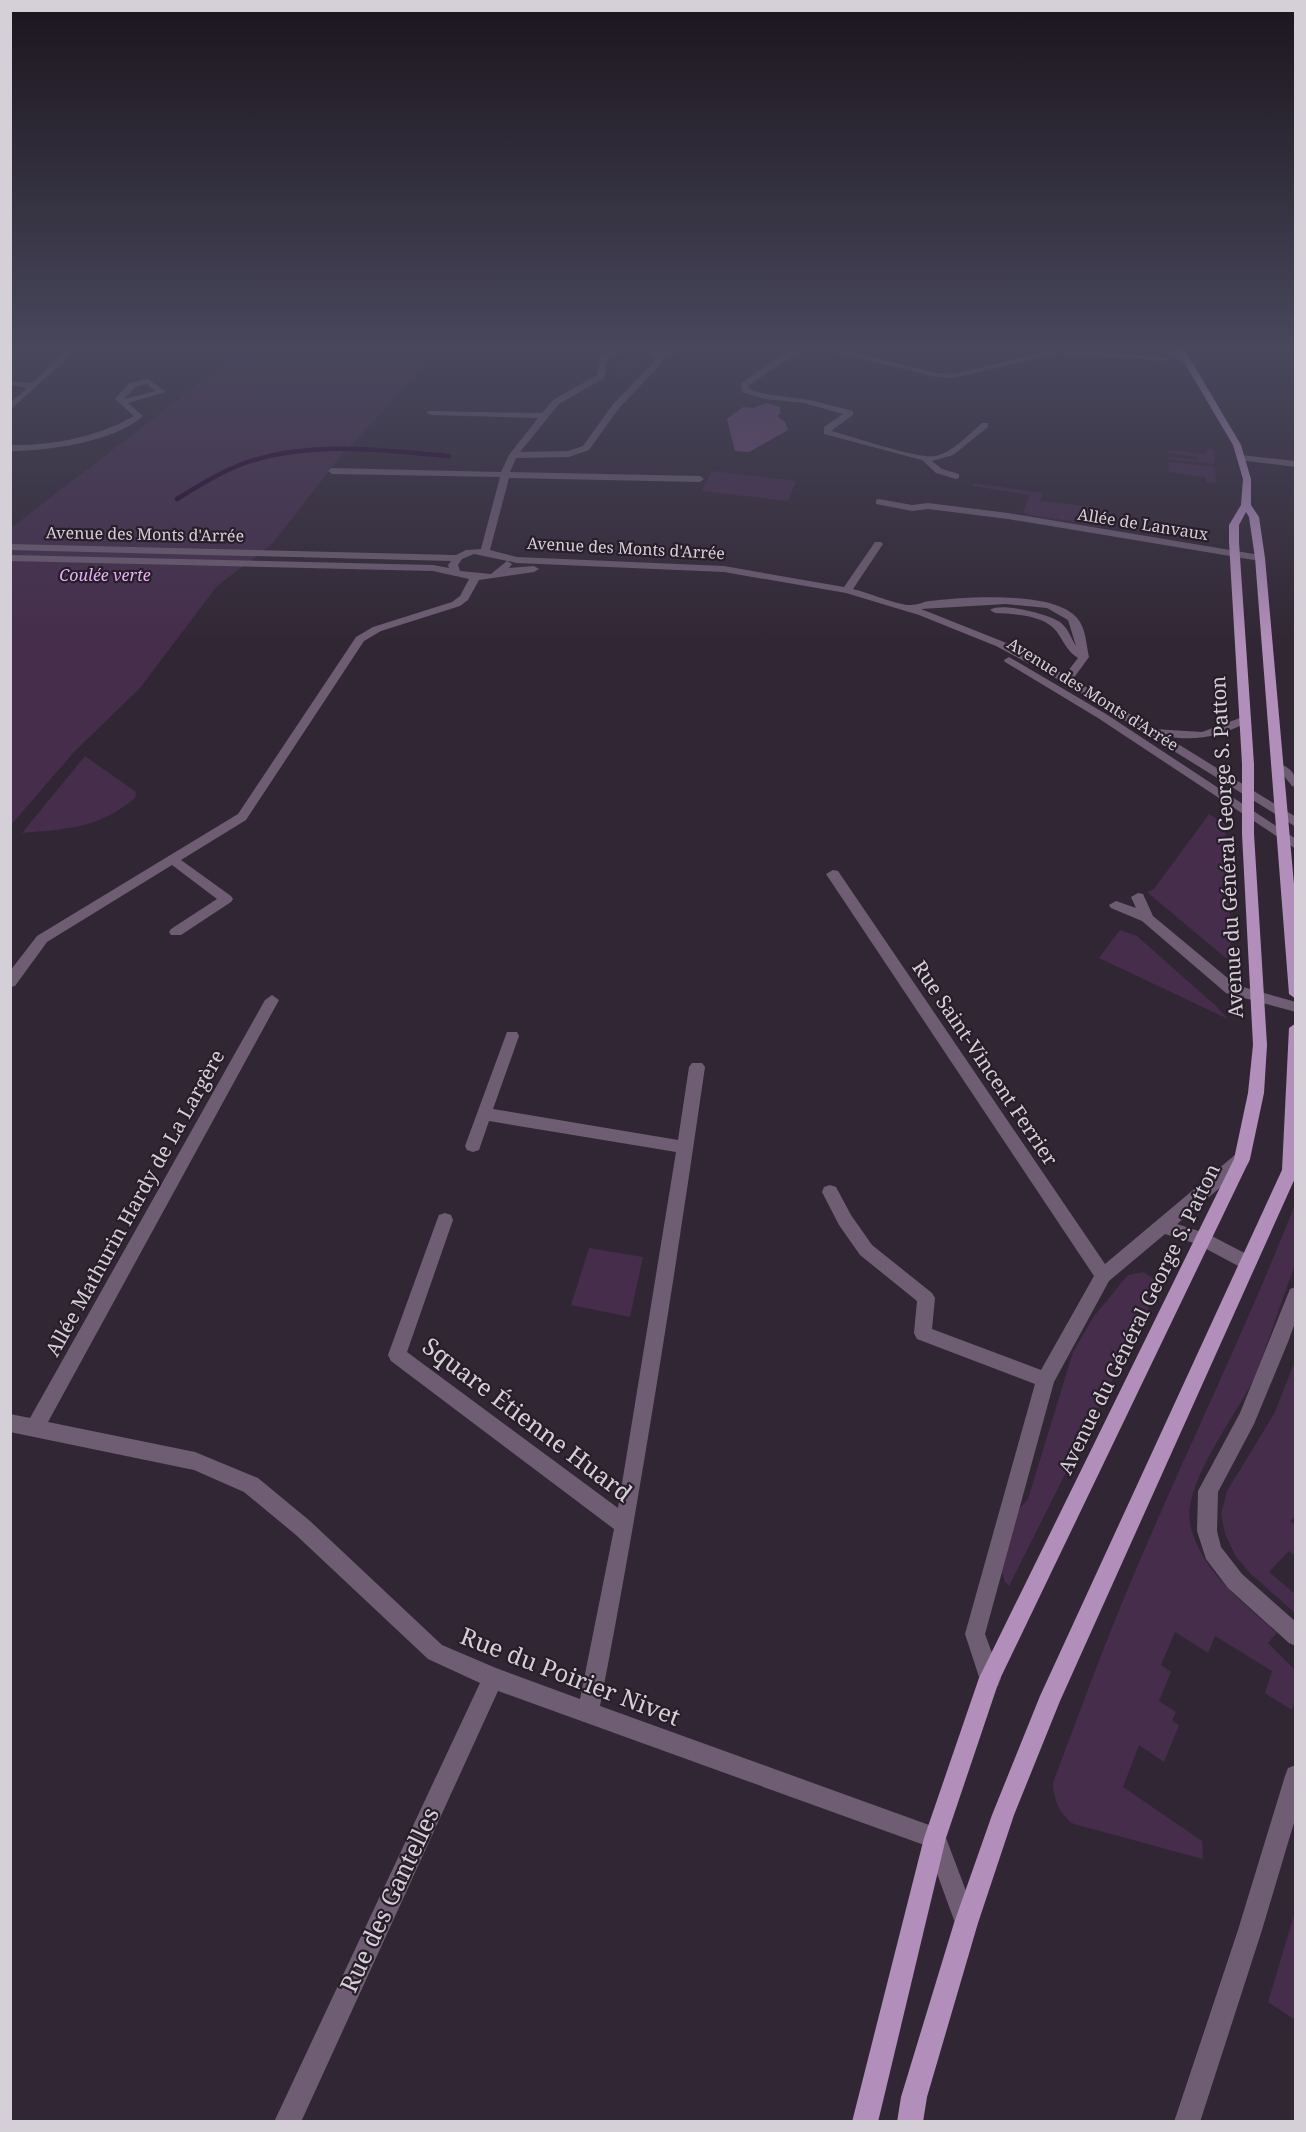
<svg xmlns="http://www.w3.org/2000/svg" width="1306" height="2132" viewBox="0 0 1306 2132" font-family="'Noto Serif',serif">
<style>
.green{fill:#452d4b}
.forest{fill:#6f4979}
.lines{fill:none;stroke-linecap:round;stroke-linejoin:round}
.stream{stroke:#24022c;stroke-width:4.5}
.minor{fill:#6f5e73;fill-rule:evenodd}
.major{fill:#b28fbb;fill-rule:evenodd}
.labels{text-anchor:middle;stroke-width:4.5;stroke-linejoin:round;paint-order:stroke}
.far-street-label{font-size:16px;fill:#d5cfd7;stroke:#271e2a}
.far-park-label{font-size:16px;font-style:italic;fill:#e9aff8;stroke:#271e2a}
.street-label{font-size:20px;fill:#d5cfd7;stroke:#271e2a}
.near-street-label{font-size:24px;fill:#d5cfd7;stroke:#271e2a}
</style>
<rect width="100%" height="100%" fill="#312734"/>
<path class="green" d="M 249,345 L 446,345 L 416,374 L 339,458 L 272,544 L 217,586 L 140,688 L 74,752 L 11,825 L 11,528 Z
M 620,359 L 642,361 L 628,378 L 613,375 L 616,361 Z
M 1207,449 L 1214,450 L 1215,464 L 1168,459 L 1168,457 L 1197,460 L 1197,457 L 1168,453 L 1168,450 L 1206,454 Z
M 1169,462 L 1215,467 L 1216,484 L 1206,482 L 1205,477 L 1168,472 Z
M 712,471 L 796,481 L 788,501 L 702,491 Z
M 973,483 L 1043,493 L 1040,501 L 1101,508 L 1102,526 L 1029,515 L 1023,512 L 1030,495 L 973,486 Z
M 85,756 L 136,792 L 135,798 C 98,829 67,829 22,833 Z
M 1209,814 L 1225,824 L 1229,884 L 1222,884 L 1222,898 L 1229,899 L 1231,952 L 1227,959 L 1147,892 L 1154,889 Z
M 1120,930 L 1137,936 L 1217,1007 L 1228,1019 L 1099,958 Z
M 1295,1204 L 1296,1260 L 1293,1270 C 1280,1305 1269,1340 1256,1374 C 1239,1413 1179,1486 1191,1528 C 1203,1573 1244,1603 1277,1633 L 1268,1643 L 1295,1670 L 1295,1700 L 1292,1710 L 1265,1693 L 1272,1671 L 1215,1636 L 1208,1653 L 1175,1632 L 1161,1665 L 1171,1672 L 1159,1701 L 1176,1712 L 1172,1721 L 1179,1725 L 1164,1762 L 1139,1745 L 1123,1787 L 1202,1841 L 1203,1859 L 1074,1824 C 1060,1816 1053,1798 1053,1783 C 1084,1700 1114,1618 1150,1537 C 1198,1426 1251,1317 1295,1204 Z
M 589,1248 L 643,1257 L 630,1317 L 571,1305 Z
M 1144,1272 L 1156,1281 L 1157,1291 L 1009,1586 L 1005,1582 L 1002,1572 L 1019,1509 L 1028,1499 L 1073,1352 L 1094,1316 L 1128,1275 Z
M 1295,1361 L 1296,1516 L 1290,1521 L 1295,1526 L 1295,1556 L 1289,1551 L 1269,1572 L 1295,1594 L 1295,1613 L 1251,1574 L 1236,1557 L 1225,1534 L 1221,1514 L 1227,1491 L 1274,1414 Z
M 1295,1912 L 1296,2020 L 1295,2020 L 1268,2002 Z"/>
<path class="forest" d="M 767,403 L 780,407 L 780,414 L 777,416 L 785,422 L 788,430 L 749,452 L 735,451 L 727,419 L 743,407 L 753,408 Z"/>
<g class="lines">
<path class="stream" d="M 177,499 C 198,486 219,473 242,464 C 308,440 381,450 449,456"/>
<path class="minor" d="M 73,345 L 82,345 L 10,410 L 10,403 L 27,388 L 10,385 L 10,381 L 32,383 Z
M 625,345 L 645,345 L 677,354 L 673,356 L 663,355 L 662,363 L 619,408 L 589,450 L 569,457 L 516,458 L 510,472 L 700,476 L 704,479 L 700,482 L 509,478 L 490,550 L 517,557 L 724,566 L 844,587 L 875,542 L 881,542 L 883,544 L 853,589 C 866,592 900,606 911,605 C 917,605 923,602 929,601 C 963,597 1054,590 1077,618 C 1086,628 1086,644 1089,657 L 1073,679 L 1154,729 L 1202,732 L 1240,718 L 1248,718 L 1248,722 C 1220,736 1196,742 1165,736 L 1296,817 L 1296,827 L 1063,682 L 996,646 L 919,615 L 846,593 L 724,572 L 517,563 L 474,554 L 462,559 L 458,565 L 460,571 L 491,574 L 507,561 L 512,564 L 509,568 L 534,566 L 539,569 L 534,572 L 479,580 L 468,600 L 460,606 L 381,631 L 364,641 L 246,820 L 181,860 L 231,896 L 233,899 L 231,902 L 181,935 L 171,935 L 169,932 L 171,929 L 217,899 L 172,865 L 47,942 L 15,986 L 10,987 L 10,971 L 37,936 L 238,814 L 356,637 L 373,627 L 452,602 L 460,596 L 469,579 L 433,571 L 10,561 L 10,555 L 433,565 L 449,568 L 448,565 L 451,561 L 10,550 L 10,544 L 456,555 L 466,550 L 481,549 L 500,477 L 332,474 L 328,471 L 332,468 L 501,472 L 509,455 L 538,418 L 431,415 L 427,413 L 428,411 L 542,413 L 553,400 L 597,375 L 601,356 ZM 638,349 L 655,355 L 655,361 L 613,404 L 583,446 L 568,451 L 520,452 L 559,404 L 604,378 L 608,359 L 625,350 ZM 1006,604 L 1047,608 L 1068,620 L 1076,646 C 1071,638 1068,628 1060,622 C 1048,614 1001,602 990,610 L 995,613 C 1014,614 1045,615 1057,632 C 1064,642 1067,651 1078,658 L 1065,675 L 1004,642 L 921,609 Z
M 801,345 L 824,345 L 936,373 L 953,374 L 1055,350 L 1054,345 L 1062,345 L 1062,349 L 1165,357 L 1169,359 L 1165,361 L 1059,353 L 953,378 L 936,377 L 821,349 L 798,352 L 748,386 L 749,389 L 765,394 L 810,400 L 853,411 L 853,415 L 831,431 C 852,436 918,460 936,456 C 953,452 969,434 982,423 L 988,423 L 988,427 L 953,455 L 932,461 L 942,469 L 959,474 L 959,478 L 956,479 L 936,473 L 922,460 L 824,434 L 824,427 L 843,414 L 804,403 L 765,399 L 742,392 L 741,383 L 792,348 Z
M 1153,345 L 1163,345 L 1189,361 L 1182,363 Z
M 148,379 L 166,392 L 128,403 L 143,416 C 114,442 48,451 10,451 L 10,445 C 52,446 97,437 134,416 L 115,399 L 129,383 ZM 147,384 L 156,391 L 124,399 L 135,387 Z
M 1241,455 L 1296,461 L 1296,467 L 1238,460 L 1238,456 Z
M 879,499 L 912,505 L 928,503 L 1008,513 L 1260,555 L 1265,558 L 1260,561 L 1008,519 L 928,509 L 912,511 L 876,504 L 876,500 Z
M 1009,657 L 1106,714 L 1296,839 L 1296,849 L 1098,718 L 1005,662 L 1004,660 Z
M 1276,763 C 1290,767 1296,772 1296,787 L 1292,786 L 1284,776 L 1272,770 L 1272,764 Z
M 833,870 L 838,871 L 1105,1264 L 1236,1154 L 1242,1153 L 1248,1154 L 1250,1159 L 1248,1164 L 1177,1224 L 1208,1234 L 1254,1258 L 1257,1263 L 1254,1268 L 1248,1270 L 1242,1268 L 1197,1244 L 1165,1234 L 1109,1281 L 1054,1382 L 985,1634 L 1001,1678 L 998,1686 L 990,1689 L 982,1686 L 965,1634 L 1035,1384 L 917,1339 L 914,1333 L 917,1301 L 860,1255 L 839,1225 L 822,1192 L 824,1187 L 830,1185 L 836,1187 L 851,1215 L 872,1245 L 932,1293 L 935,1298 L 932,1329 L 1041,1370 L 1094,1276 L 826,874 Z
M 1138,893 L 1143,894 L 1153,916 L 1236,985 L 1296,1002 L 1296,1012 L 1226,993 L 1142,921 L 1111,908 L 1109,905 L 1116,901 L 1136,908 L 1131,897 Z
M 272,995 L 279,1000 L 48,1422 L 195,1452 L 258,1478 L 310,1521 L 442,1645 L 496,1668 L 580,1699 L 614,1529 L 391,1361 L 388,1355 L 437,1220 L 439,1215 L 445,1213 L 451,1215 L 453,1220 L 407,1352 L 618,1508 L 676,1152 L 489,1121 L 479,1150 L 473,1152 L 467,1150 L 465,1146 L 507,1032 L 517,1032 L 519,1036 L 493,1109 L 678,1140 L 689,1067 L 692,1063 L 702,1063 L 705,1067 C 674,1281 641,1494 600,1706 L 943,1830 L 978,1923 L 974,1931 L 966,1935 L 958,1931 L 927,1846 L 498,1691 L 301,2122 L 274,2122 L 480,1683 L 428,1659 L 296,1535 L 244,1492 L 194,1470 L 10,1432 L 10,1414 L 30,1418 L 265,1000 Z
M 1296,1287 L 1296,1320 L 1288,1342 L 1254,1424 L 1218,1492 L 1217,1531 L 1221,1547 L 1242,1574 L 1296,1622 L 1296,1646 L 1289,1643 L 1228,1588 L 1206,1559 L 1197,1531 L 1198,1491 L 1240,1413 L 1290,1289 Z
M 1296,1765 L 1296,1816 L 1262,1930 L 1200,2122 L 1174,2122 L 1238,1930 L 1285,1776 L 1288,1768 Z"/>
<path class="major" d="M 1174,345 L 1182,345 L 1241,445 L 1251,479 L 1251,505 L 1259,517 L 1265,558 L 1296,907 L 1296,999 L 1289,994 L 1255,558 L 1249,517 L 1246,512 L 1239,525 L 1239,542 L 1254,764 L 1254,834 L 1267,1045 L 1264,1093 L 1250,1159 L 999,1681 L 946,1838 L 878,2122 L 852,2122 L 924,1838 L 979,1678 L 1234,1159 L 1248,1093 L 1253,1045 L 1242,834 L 1242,764 L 1229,542 L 1229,525 L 1241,505 L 1243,479 L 1233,445 Z
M 1296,1023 L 1296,1176 L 1060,1701 L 1014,1815 L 978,1923 L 927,2097 L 923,2122 L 897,2122 L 901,2097 L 954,1923 L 992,1815 L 1040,1696 L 1282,1170 L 1289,1028 Z"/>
</g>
<linearGradient id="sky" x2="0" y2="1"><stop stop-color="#1b151d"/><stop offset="0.54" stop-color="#48475c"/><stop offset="1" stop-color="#48475c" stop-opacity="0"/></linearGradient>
<rect width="1306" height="644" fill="url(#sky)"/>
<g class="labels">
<g class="far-street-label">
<text transform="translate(1143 524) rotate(9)" y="6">Allée de Lanvaux</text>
<text transform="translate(145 534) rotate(1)" y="6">Avenue des Monts d'Arrée</text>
<text transform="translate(626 548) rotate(3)" y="6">Avenue des Monts d'Arrée</text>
<text transform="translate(1093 694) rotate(32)" y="6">Avenue des Monts d'Arrée</text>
</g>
<g class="far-park-label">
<text x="105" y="581">Coulée verte</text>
</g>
<g class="street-label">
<text transform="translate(1227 847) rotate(-93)" y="7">Avenue du Général George S. Patton</text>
<text transform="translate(985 1063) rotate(56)" y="7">Rue Saint-Vincent Ferrier</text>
<text transform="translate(135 1203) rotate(-61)" y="7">Allée Mathurin Hardy de La Largère</text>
<text transform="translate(1139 1319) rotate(-64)" y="7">Avenue du Général George S. Patton</text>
</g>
<g class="near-street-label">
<text transform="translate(527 1420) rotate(37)" y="8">Square Étienne Huard</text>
<text transform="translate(570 1677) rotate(21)" y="8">Rue du Poirier Nivet</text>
<text transform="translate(390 1900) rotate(-65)" y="8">Rue des Gantelles</text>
</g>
</g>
<rect width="1306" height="2132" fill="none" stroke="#d5cfd7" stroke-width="24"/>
</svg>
